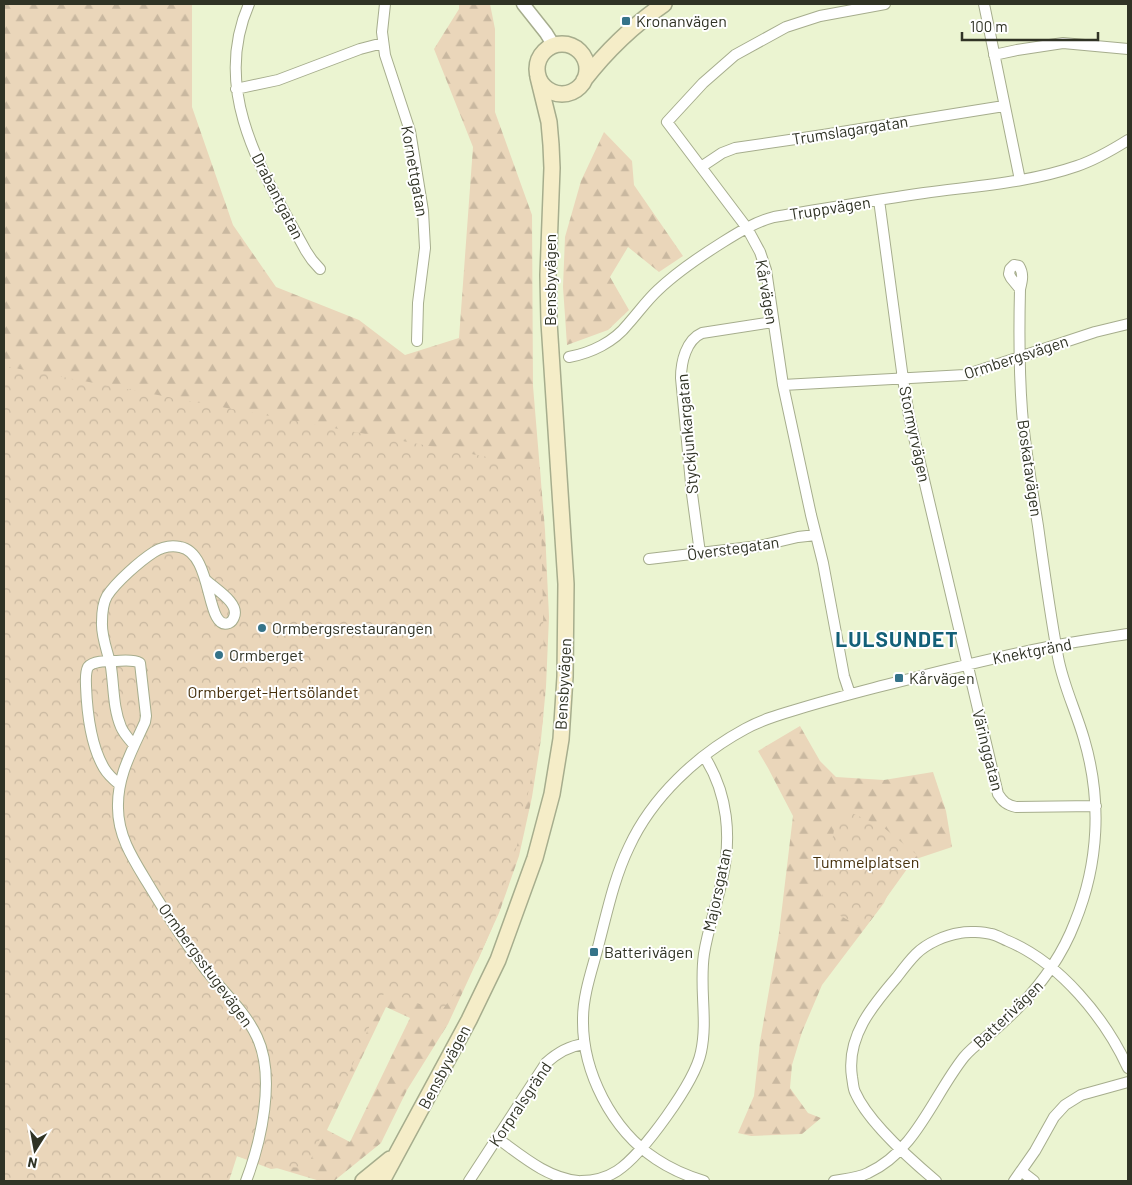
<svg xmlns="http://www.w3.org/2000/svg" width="1132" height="1185" viewBox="0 0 1132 1185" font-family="Barlow,sans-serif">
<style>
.forest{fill:url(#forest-firs);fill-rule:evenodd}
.park{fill:url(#park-crowns)}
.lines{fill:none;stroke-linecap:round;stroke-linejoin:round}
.minor-casing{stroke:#a6ad8d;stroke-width:12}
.tertiary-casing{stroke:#a6ad8d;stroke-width:15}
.secondary-casing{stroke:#a6ad8d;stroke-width:18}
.minor{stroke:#fff;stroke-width:10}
.tertiary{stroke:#fff;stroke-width:12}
.secondary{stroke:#f5edc8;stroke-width:15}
.poi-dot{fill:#357389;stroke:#fff;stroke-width:2}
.labels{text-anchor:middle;stroke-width:4;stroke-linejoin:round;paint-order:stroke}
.poi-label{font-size:16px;fill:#303325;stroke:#fff;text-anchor:start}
.street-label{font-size:16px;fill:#303325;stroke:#fff}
.park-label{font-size:16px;fill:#46300c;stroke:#fff}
.district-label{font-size:21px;font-weight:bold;letter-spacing:1px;fill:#136078;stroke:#fff}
</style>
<defs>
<pattern id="forest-firs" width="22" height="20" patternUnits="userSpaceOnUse" patternTransform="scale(1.25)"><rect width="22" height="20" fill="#ead6ba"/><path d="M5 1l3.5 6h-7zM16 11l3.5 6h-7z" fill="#c9b8a0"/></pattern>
<pattern id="park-crowns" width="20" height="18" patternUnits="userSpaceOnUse" patternTransform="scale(1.25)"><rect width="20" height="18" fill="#ead6ba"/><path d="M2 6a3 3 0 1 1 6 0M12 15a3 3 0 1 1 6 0" fill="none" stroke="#c9b8a0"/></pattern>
</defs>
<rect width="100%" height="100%" fill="#ebf4d1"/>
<path class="forest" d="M 4,4 L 192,4 L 192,107 L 233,225 L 276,287 L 359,320 L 405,355 L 459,338 L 473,147 L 434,49 L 459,9 L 459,4 L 490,4 L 495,29 L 495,112 L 532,215 L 533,386 L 545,530 L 549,617 L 546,687 L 541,739 L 532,797 L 519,856 L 499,913 L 448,1024 L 407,1090 L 381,1143 L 334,1181 L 320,1181 L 183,1140 L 4,919 ZM 386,1007 L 410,1018 L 350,1142 L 327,1130 Z
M 604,132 L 632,161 L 634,185 L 683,256 L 659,272 L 628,247 L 610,277 L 629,310 L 608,330 L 567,345 L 563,287 L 565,237 L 581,181 Z
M 800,726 L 820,761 L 836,777 L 884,780 L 933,772 L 946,811 L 952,847 L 916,859 L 893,883 L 884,903 L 822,985 L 802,1032 L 792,1065 L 790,1088 L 808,1113 L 821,1118 L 802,1134 L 751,1136 L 738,1133 L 754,1096 L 760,1042 L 779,933 L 793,816 L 768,768 L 758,751 Z"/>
<path class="park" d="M 4,366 L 540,467 L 544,660 L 543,721 L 518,842 L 492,928 L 478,960 L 441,1012 L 385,991 L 307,1168 L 286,1167 L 271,1169 L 237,1156 L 229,1181 L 4,1181 Z
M 838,807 L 883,827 L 917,855 L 864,929 L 821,905 Z"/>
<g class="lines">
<defs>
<path id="minor" d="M 249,4 C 210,93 264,174 306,251 L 312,260 L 320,269
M 385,4 L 382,32 L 385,55 L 410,131 L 423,211 L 425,248 L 418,303 L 417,341
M 984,4 L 1020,180
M 994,55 L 1017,50 L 1063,43 L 1128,49
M 236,89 L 278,80 L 360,49 L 383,43
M 701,167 L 722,153 L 735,148 L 823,135 L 1004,106
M 879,200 L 903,379 L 909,416 L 998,794 C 1003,802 1007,805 1016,807 L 1096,806
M 569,357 C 591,353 614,342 628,324 C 638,313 647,300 658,290 C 678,271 699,257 723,242 C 739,232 755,222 774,217 C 824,209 874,200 924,193 C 975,186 1028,183 1077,166 C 1095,160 1112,150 1128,140
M 783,385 L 965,375 L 1095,332 L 1128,324
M 700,553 L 692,494 L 681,378 C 681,362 686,340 702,333 L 773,322
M 649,559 L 759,546 L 798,537 L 816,535
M 850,694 L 844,676 L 823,563 L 811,515 L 783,385 L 766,270 L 760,252 L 747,228 L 667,122 L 703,83 L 735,55 L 786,27 L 820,16 L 885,4
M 134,745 C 129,739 124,734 121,727 C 113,708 114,687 111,667 C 108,652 101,637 102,622 C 102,614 103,603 107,596 C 116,582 140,561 154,552 C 162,547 170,545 180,547 C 214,553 205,632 229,623 C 231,622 233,620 234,617 C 240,603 215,589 206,580
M 120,785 C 114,780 108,775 104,768 C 91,746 87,712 86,686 C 86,680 85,673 88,667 C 93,661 106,661 114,661 C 122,661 133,659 140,663 L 146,716 L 145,722 C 132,751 117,776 118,808 C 118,836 133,859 147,882 C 165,912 184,942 206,970 C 223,992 245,1011 257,1037 C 276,1077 261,1142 246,1181
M 497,1138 C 522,1156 547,1178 578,1181
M 1021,1171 L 1034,1181
M 469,1181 L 546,1063 C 558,1052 569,1046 584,1044
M 581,1181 C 593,1181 606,1178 617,1171 C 643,1154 695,1082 701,1052 C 708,1020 699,987 704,954 C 708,928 717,905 722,880 C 732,838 728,793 704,756
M 704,1181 C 687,1176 671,1169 656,1159 C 612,1130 582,1072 583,1019 C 583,992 594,965 600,939 C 608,908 615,876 629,847 C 652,797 697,755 745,729 C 761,720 778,715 795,710 C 821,702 847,695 874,688 C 930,674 986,659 1043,648 C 1071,642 1100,638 1128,634
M 834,1181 C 845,1179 858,1178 868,1173 C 916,1151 933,1096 964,1057 C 973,1046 987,1037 998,1027 C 1031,998 1059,964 1075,922 C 1099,863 1102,800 1084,739 C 1076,711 1063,685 1058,657 C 1050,613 1044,570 1038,526 C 1032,488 1025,449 1022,411 C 1019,370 1019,330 1020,289 C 1022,281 1024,274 1019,266 L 1014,265 L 1010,269 L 1009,274 L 1011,278 L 1020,289
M 936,1181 C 911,1160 868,1122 855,1092 C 853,1088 853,1082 852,1077 C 846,1037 872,1006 897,977 C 903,969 909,961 916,954 C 927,943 946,935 960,933 C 967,931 984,932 991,934 C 997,935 1003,939 1008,941 C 1060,963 1105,1018 1128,1068
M 1014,1181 L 1035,1151 L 1054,1117 L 1065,1105 L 1081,1095 L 1128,1082"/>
<path id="tertiary" d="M 523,4 L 546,33 L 554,46"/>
<path id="secondary" d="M537 69a25 25 0 1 1 50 0a25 25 0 1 1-50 0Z
M 584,80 C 608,49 632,26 664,4
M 363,1181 L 390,1159
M 382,1181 L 469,1020 L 498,960 L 535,858 L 552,794 L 561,739 L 565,677 L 566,584 L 549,322 L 548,275 L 552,168 L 551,145 L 549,122 L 538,77"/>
</defs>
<use href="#minor" class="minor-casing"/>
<use href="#tertiary" class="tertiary-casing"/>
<use href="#secondary" class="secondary-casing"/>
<use href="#minor" class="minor"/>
<use href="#tertiary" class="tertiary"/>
<use href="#secondary" class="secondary"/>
</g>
<g class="poi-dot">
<rect x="621" y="16" width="10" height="10" rx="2.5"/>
<circle cx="262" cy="628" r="5"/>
<circle cx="219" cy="655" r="5"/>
<rect x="894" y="673" width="10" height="10" rx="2.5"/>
<rect x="589" y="947" width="10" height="10" rx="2.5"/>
</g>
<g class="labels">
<g class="poi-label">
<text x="636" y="27">Kronanvägen</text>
<text x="272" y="634">Ormbergsrestaurangen</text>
<text x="229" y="661">Ormberget</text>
<text x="909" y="684">Kårvägen</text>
<text x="604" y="958">Batterivägen</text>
</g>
<g class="street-label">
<text transform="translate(850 130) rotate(-9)" y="6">Trumslagargatan</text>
<text transform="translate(415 171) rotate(80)" y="6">Kornettgatan</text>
<text transform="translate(278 196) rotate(63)" y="6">Drabantgatan</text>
<text transform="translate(830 208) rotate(-9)" y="6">Truppvägen</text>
<text transform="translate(550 280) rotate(-90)" y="6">Bensbyvägen</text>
<text transform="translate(767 292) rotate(80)" y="6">Kårvägen</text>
<text transform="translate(1016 357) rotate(-18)" y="6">Ormbergsvägen</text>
<text transform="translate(687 434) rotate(-95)" y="6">Styckjunkargatan</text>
<text transform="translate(915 434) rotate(78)" y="6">Stormyrvägen</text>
<text transform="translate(1030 468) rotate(82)" y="6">Boskatavägen</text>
<text transform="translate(733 548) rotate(-8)" y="6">Överstegatan</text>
<text transform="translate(1032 651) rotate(-11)" y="6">Knektgränd</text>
<text transform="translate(563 684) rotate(-87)" y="6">Bensbyvägen</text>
<text transform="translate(988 750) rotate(76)" y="6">Väringgatan</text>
<text transform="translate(717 890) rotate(-78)" y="6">Majorsgatan</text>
<text transform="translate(206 965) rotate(54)" y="6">Ormbergsstugevägen</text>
<text transform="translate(1008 1014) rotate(-44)" y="6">Batterivägen</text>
<text transform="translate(444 1067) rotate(-62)" y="6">Bensbyvägen</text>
<text transform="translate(520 1104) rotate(-56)" y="6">Korpralsgränd</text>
</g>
<g class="park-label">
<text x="273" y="698">Ormberget-Hertsölandet</text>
<text x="866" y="868">Tummelplatsen</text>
</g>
<g class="district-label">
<text x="897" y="647">LULSUNDET</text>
</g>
</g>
<rect width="1132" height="1185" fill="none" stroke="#303325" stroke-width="10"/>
<g transform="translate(35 1150) rotate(191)" stroke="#ffffff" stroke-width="4" paint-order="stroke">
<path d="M0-4L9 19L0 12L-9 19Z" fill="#303325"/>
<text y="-8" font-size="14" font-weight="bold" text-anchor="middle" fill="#303325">N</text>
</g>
<path d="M962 32v8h136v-8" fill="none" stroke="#303325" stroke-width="2.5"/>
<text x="970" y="32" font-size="15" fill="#303325" stroke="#ffffff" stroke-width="4" paint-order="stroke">100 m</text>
</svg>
